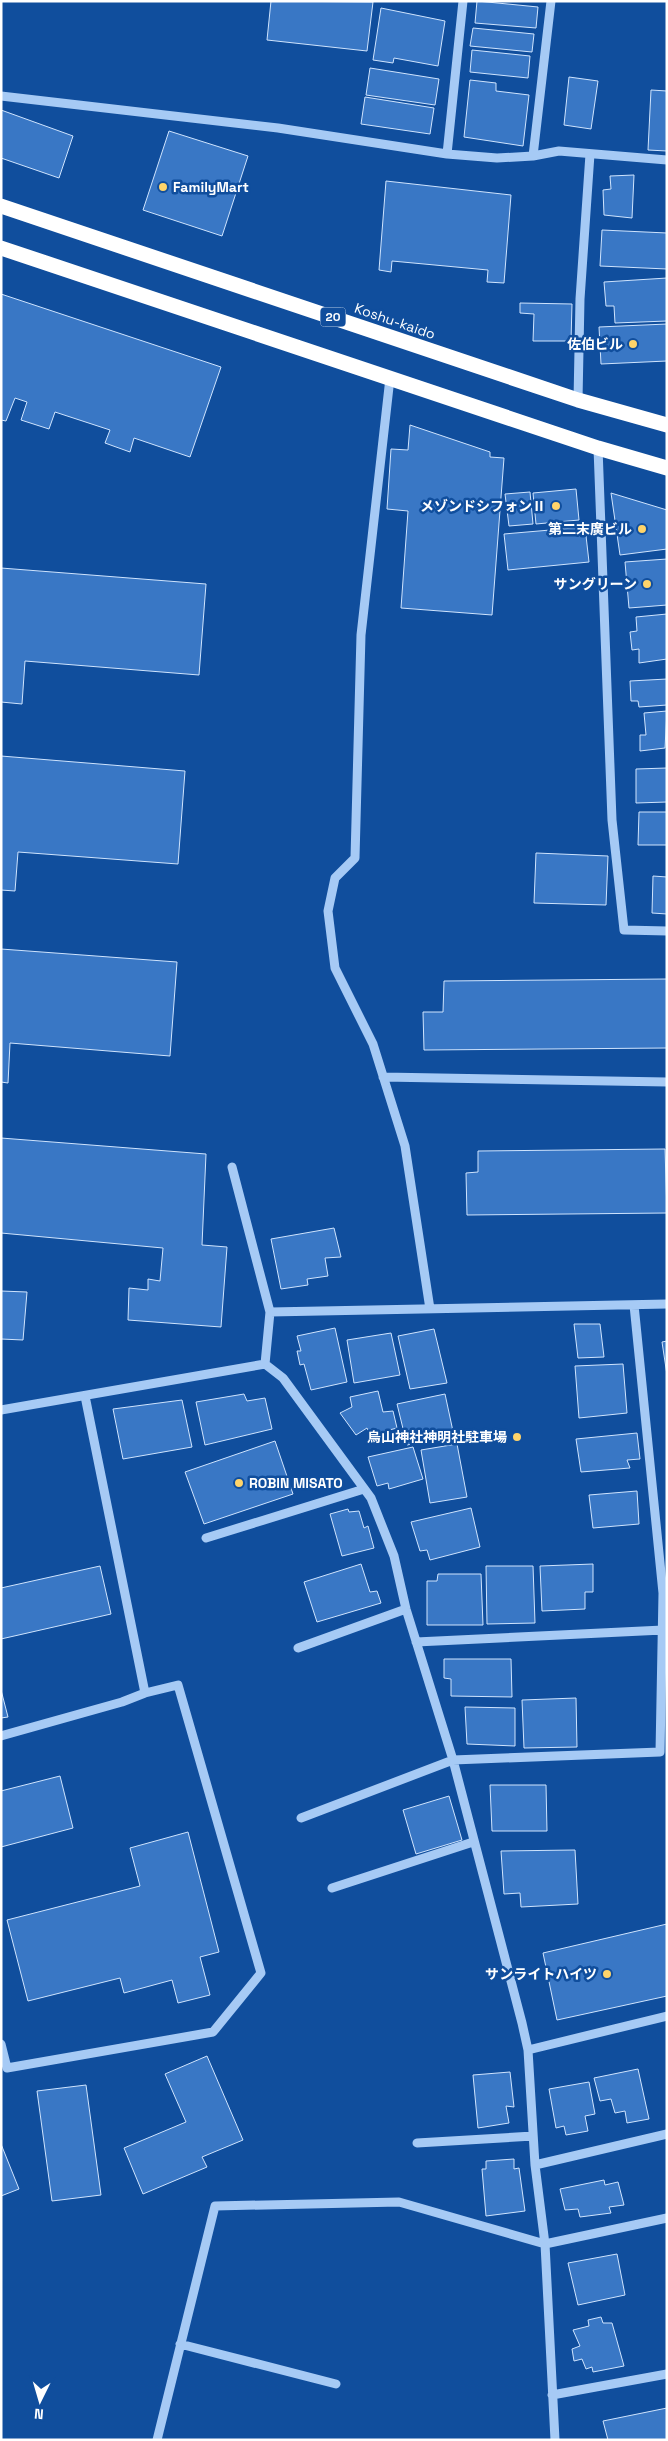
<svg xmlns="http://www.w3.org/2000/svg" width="668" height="2441" viewBox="0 0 668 2441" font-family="'Space Grotesk','Noto Sans JP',sans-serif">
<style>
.building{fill:#3977c5;stroke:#cfe4fe}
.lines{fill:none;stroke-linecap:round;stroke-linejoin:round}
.minor{stroke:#a6caf5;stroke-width:9}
.highway{stroke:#fff;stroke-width:15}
.poi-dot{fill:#ffd46a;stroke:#104e9d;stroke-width:2}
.labels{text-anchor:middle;stroke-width:5;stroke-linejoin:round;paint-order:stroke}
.shield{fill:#104e9d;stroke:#b7cae2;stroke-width:1}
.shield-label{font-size:12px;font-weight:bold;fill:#fff}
.poi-label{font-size:14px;font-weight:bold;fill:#fff;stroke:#104e9d;text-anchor:end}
.street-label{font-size:14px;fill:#fff;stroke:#104e9d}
</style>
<rect width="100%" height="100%" fill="#104e9d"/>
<path class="building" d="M 271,1 L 373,2 L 367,51 L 267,40 Z
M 477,1 L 538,7 L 536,28 L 475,23 Z
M 381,8 L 445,21 L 438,66 L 394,58 L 393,63 L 373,60 Z
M 473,28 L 534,34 L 532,52 L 470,46 Z
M 472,50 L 530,56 L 528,78 L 470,72 Z
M 370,68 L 439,79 L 435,105 L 366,95 Z
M 569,77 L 598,81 L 591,129 L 564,125 Z
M 470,80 L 496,83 L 496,91 L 529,95 L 523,146 L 464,137 Z
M 651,90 L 667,91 L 667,151 L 648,150 Z
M 365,97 L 434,108 L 430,134 L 361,124 Z
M 1,110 L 73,136 L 59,178 L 1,158 Z
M 169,131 L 248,156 L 222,236 L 143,210 Z
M 634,175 L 632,218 L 604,215 L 603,190 L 611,189 L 610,176 Z
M 386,181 L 511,195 L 504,283 L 487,282 L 488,270 L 392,261 L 391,272 L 379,270 Z
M 602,230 L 667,233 L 667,269 L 600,266 Z
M 667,278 L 667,321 L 615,323 L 614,306 L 606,306 L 604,282 Z
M 1,294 L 221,367 L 190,457 L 134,438 L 130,452 L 105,443 L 110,430 L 55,412 L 49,429 L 21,420 L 27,402 L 15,398 L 6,421 L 1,420 Z
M 520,303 L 572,304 L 571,341 L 533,341 L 534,314 L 520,313 Z
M 667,324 L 667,361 L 601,364 L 599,327 Z
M 410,425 L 490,452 L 490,457 L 504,458 L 492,615 L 401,608 L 408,511 L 387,509 L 391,449 L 408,450 Z
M 576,489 L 579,520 L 536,524 L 533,493 Z
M 530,492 L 533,524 L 509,526 L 505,494 Z
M 611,493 L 667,510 L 667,549 L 620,555 Z
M 585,527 L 589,562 L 508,570 L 504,534 Z
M 667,559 L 667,605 L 629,608 L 625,562 Z
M 1,568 L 206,584 L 199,675 L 25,661 L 22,704 L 1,702 Z
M 667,614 L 667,659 L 639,663 L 639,649 L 632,650 L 630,632 L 637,631 L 636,617 Z
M 667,679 L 667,705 L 639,707 L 638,701 L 631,701 L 630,681 Z
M 667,711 L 665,748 L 640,751 L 640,735 L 646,735 L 644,713 Z
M 1,756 L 185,771 L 178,864 L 18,852 L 15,891 L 1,890 Z
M 667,768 L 667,802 L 636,803 L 636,769 Z
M 639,812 L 667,812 L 667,845 L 638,845 Z
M 536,853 L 608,856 L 606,905 L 534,903 Z
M 653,876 L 667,877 L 667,914 L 652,913 Z
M 1,949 L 177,962 L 170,1056 L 10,1043 L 8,1083 L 1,1082 Z
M 667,979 L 667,1048 L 424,1050 L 423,1012 L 443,1012 L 444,981 Z
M 1,1138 L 206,1154 L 202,1245 L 227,1247 L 221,1327 L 128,1320 L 129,1288 L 148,1290 L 148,1279 L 160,1281 L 163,1248 L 1,1233 Z
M 665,1149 L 667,1213 L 467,1215 L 466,1173 L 478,1172 L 478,1151 Z
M 334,1228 L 341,1257 L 325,1258 L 328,1276 L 307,1279 L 308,1285 L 281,1289 L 271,1239 Z
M 1,1291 L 27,1292 L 23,1340 L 1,1339 Z
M 574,1324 L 600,1324 L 604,1357 L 578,1358 Z
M 335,1328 L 347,1382 L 311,1390 L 304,1364 L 300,1365 L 297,1351 L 301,1351 L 297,1336 Z
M 434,1329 L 447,1383 L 410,1389 L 398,1336 Z
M 391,1333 L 400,1375 L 354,1383 L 347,1340 Z
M 667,1341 L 667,1375 L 662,1342 Z
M 623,1364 L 627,1413 L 579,1418 L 575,1366 Z
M 378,1391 L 383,1412 L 393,1411 L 397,1428 L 370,1435 L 367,1428 L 356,1435 L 340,1413 L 352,1407 L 350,1397 Z
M 244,1394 L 247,1401 L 265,1398 L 272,1429 L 205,1445 L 196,1402 Z
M 445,1394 L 454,1436 L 407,1445 L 397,1404 Z
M 182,1400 L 192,1447 L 123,1459 L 113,1409 Z
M 637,1433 L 640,1459 L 627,1460 L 630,1468 L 581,1472 L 576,1439 Z
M 275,1441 L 293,1494 L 204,1524 L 185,1472 Z
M 457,1444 L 467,1497 L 430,1503 L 421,1450 Z
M 413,1447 L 423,1479 L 389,1489 L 388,1483 L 377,1486 L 368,1457 Z
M 637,1491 L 639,1524 L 593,1528 L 589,1495 Z
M 471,1508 L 480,1547 L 430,1560 L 427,1550 L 420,1551 L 411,1522 Z
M 348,1509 L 349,1512 L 359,1511 L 364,1528 L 368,1526 L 374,1548 L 342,1556 L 330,1514 Z
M 361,1564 L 370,1592 L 377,1591 L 381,1603 L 317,1622 L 304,1582 Z
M 593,1564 L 593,1592 L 585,1592 L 585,1609 L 542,1611 L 540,1566 Z
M 100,1566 L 111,1614 L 1,1639 L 1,1588 Z
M 486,1566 L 533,1566 L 535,1623 L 487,1624 Z
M 438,1574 L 481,1574 L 483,1625 L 427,1625 L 427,1581 L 437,1581 Z
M 444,1659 L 511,1659 L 512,1697 L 451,1696 L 451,1679 L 444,1678 Z
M 1,1690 L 8,1717 L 1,1718 Z
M 576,1698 L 577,1747 L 524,1748 L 522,1700 Z
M 465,1707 L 515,1708 L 515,1746 L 467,1744 Z
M 60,1776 L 73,1828 L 1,1847 L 1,1791 Z
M 490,1785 L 546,1785 L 547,1831 L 492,1831 Z
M 449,1796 L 462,1840 L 416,1854 L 403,1810 Z
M 188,1832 L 219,1952 L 200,1957 L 210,1995 L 178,2003 L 172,1980 L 124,1993 L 120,1978 L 28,2001 L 7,1920 L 140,1886 L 130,1848 Z
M 575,1850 L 578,1904 L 521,1907 L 520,1893 L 504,1894 L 501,1851 Z
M 667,1924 L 667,1996 L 557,2020 L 543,1953 Z
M 207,2056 L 243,2140 L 202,2157 L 207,2167 L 143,2194 L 124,2148 L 186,2122 L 165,2074 Z
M 638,2069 L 649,2119 L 627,2123 L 625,2111 L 615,2113 L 611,2099 L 600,2101 L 594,2078 Z
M 510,2072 L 514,2107 L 506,2106 L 509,2123 L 478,2128 L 473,2075 Z
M 589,2082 L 595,2114 L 585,2116 L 588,2131 L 566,2135 L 564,2126 L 556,2128 L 549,2089 Z
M 86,2085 L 101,2195 L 52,2201 L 37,2091 Z
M 1,2144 L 19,2189 L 1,2196 Z
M 514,2159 L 514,2169 L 519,2168 L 525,2211 L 486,2216 L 482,2169 L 486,2169 L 486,2161 Z
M 604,2180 L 605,2185 L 618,2182 L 624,2205 L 609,2207 L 611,2213 L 580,2217 L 578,2209 L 565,2210 L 560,2189 Z
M 617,2254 L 625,2295 L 578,2305 L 568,2263 Z
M 601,2317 L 603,2323 L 612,2323 L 624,2366 L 593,2372 L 592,2367 L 586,2369 L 582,2359 L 574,2361 L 572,2349 L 580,2346 L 573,2330 L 589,2326 L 588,2320 Z
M 667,2408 L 667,2440 L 608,2440 L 603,2421 Z"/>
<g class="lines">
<path class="minor" d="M 1,96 L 278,128 L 447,154 L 497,158 L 533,156 L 559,151 L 667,160
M 447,154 L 463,1
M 533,156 L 551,1
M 390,378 L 361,635 L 355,858 L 335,878 L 328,911 L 335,968 L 373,1044 L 405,1146 L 430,1309
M 578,400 L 580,299 L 590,154
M 598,448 L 612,820 L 624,930 L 667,931
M 383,1077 L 667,1082
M 232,1167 L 270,1312 L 265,1364
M 270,1312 L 667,1304
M 1,1410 L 265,1364 L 283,1378 L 371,1498 L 394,1556 L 406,1609 L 453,1760 L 522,2023 L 528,2050 L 535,2165 L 545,2244 L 555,2440
M 206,1538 L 364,1489
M 416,1642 L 663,1630
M 298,1648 L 406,1609
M 1,1736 L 122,1702 L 145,1693
M 301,1818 L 453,1760 L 660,1752 L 663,1593 L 634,1305
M 332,1888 L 473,1842
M 1,2044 L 7,2068 L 213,2032 L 261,1973 L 178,1685 L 145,1693 L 85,1396
M 528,2050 L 667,2016
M 417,2143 L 533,2136
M 535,2165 L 667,2134
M 180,2344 L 336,2384
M 552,2395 L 667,2374
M 157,2440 L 215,2206 L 399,2202 L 545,2244 L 667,2218"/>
<path class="highway" d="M 1,206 L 578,400 L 667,425
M 1,248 L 598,448 L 667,468"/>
</g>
<g class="poi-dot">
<circle cx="163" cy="187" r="5"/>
<circle cx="633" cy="344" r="5"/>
<circle cx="556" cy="506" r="5"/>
<circle cx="642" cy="529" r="5"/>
<circle cx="647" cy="584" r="5"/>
<circle cx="517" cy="1437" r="5"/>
<circle cx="239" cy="1483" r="5"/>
<circle cx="607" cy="1974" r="5"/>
</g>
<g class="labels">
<rect class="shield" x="320.5" y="307.5" width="25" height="19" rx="4"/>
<g class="shield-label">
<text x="333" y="321">20</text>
</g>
<g class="poi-label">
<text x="173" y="192" text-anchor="start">FamilyMart</text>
<text x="623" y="349">佐伯ビル</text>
<text x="546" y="511">メゾンドシフォンⅡ</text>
<text x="632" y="534">第二末廣ビル</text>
<text x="637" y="589">サングリーン</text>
<text x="507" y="1442">烏山神社神明社駐車場</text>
<text x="249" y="1488" text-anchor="start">ROBIN MISATO</text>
<text x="597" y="1979">サンライトハイツ</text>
</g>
<g class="street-label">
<text transform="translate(395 321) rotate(19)" y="5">Koshu-kaido</text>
</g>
</g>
<rect width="668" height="2441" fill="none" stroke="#ffffff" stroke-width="5"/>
<g transform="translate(40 2401) rotate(185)" stroke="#104e9d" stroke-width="4" paint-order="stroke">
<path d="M0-4L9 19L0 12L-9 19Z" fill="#ffffff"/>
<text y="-8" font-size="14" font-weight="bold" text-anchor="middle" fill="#ffffff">N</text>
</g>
</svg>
